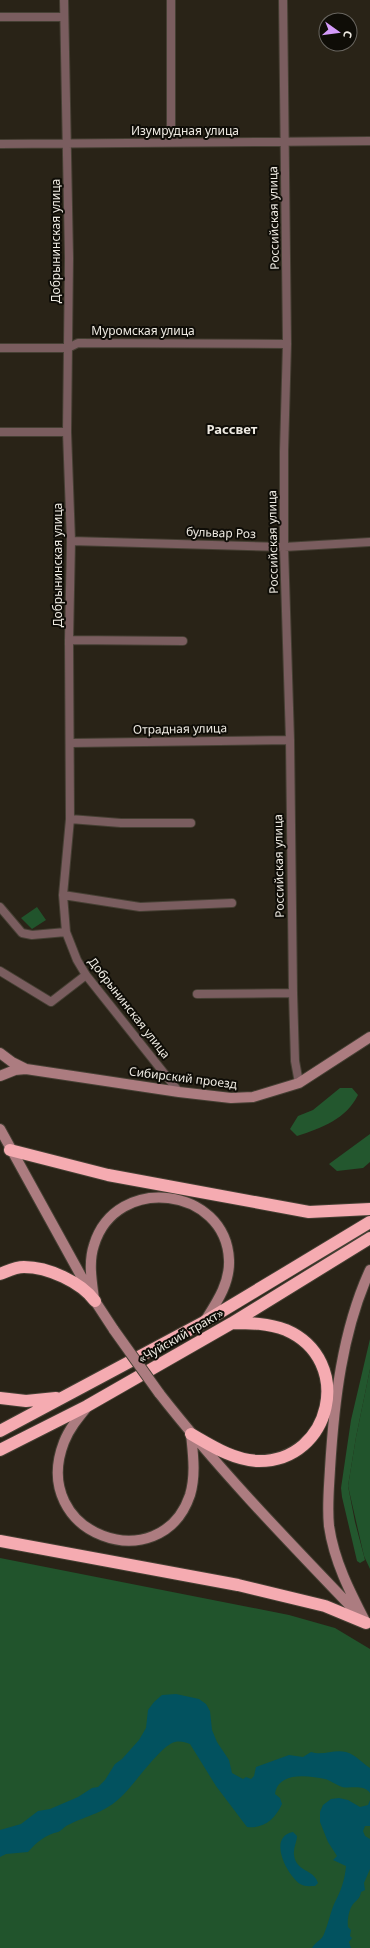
<svg xmlns="http://www.w3.org/2000/svg" width="370" height="1948" viewBox="0 0 370 1948" font-family="'Noto Sans',sans-serif">
<style>
.green{fill:#21542c}
.forest{fill:#23572e}
.water{fill:#02525f}
.lines{fill:none;stroke-linecap:round;stroke-linejoin:round}
.street-casing{stroke:#453f33;stroke-width:10}
.secondary-casing{stroke:#453f33;stroke-width:12}
.highway-casing{stroke:#453f33;stroke-width:14}
.street{stroke:#7a5d5f;stroke-width:8}
.secondary{stroke:#ac7c80;stroke-width:10}
.highway{stroke:#f5abb1;stroke-width:12}
.secondary-bridge-casing{stroke:#453f33;stroke-width:12;stroke-linecap:butt}
.secondary-bridge{stroke:#ac7c80;stroke-width:10}
.labels{text-anchor:middle;stroke-width:4;stroke-linejoin:round;paint-order:stroke}
.street-label{font-size:12px;fill:#eeeae2;stroke:#0f0d07}
.neighbourhood-label{font-size:13px;font-weight:bold;fill:#eeeae2;stroke:#0f0d07}
</style>
<rect width="100%" height="100%" fill="#292317"/>
<path class="green" d="M 37,907 L 46,920 L 32,929 L 21,918 Z
M 370,1369 L 370,1569 L 364,1556 L 348,1486 L 356,1437 Z
M 0,1558 L 289,1615 L 335,1628 L 370,1649 L 370,1948 L 0,1948 Z"/>
<path class="forest" d="M 340,1088 L 352,1088 L 358,1095 C 346,1119 322,1128 297,1136 L 290,1129 L 298,1116 L 313,1110 Z
M 370,1134 L 370,1162 L 363,1168 L 337,1171 L 329,1164 Z
M 370,1339 L 370,1369 L 356,1437 L 348,1486 L 355,1522 L 365,1560 L 360,1563 L 357,1561 L 342,1497 L 341,1488 L 351,1420 Z"/>
<path class="water" d="M 176,1694 L 199,1699 L 206,1704 L 210,1711 L 212,1730 L 217,1742 L 229,1760 L 232,1773 L 243,1779 L 246,1777 L 251,1779 L 254,1776 L 256,1767 L 289,1755 L 303,1757 L 311,1752 C 323,1756 334,1749 346,1752 C 356,1755 362,1763 370,1768 L 370,1793 C 364,1784 350,1789 342,1787 C 336,1785 330,1780 325,1779 C 309,1776 278,1771 275,1794 L 280,1798 L 282,1804 C 275,1819 264,1829 247,1827 L 216,1786 L 190,1744 C 185,1742 180,1741 175,1742 C 161,1745 134,1785 122,1796 C 105,1813 88,1815 68,1825 C 64,1827 61,1831 58,1832 C 45,1835 37,1842 28,1852 L 6,1854 L 0,1857 L 0,1830 L 21,1824 L 38,1811 L 50,1809 L 78,1797 L 92,1788 L 98,1787 L 105,1780 L 115,1764 L 122,1759 L 139,1740 L 146,1728 L 148,1710 L 154,1702 L 162,1695 Z
M 339,1798 L 348,1800 L 360,1807 L 368,1805 L 370,1800 L 370,1826 L 365,1826 L 363,1831 L 365,1836 L 370,1839 L 370,1869 L 364,1883 L 365,1890 L 361,1892 C 360,1898 358,1899 354,1903 C 349,1908 347,1920 348,1927 L 351,1930 L 350,1936 L 352,1938 L 349,1942 L 351,1948 L 312,1948 C 315,1942 322,1940 324,1934 C 328,1925 331,1910 335,1902 C 341,1891 345,1879 346,1866 L 333,1860 L 337,1856 L 328,1842 L 320,1822 L 320,1812 L 323,1805 L 331,1799 Z
M 293,1832 L 297,1836 C 297,1842 293,1848 294,1855 C 296,1872 314,1869 318,1883 L 315,1886 C 310,1886 305,1887 300,1884 C 287,1875 267,1837 293,1832 Z"/>
<g class="lines">
<defs>
<path id="street" d="M 64,0 L 69,258 L 67,432 L 71,541 L 69,640 L 70,819 L 63,895 L 66,932 L 77,960 L 86,975 L 179,1092
M 171,0 L 171,142
M 283,0 L 287,344 L 284,451 L 284,547 L 290,740 L 293,993 L 295,1061 L 299,1083
M 0,17 L 64,17
M 0,144 L 370,141
M 0,348 L 68,348 L 78,343 L 287,344
M 0,432 L 67,432
M 71,541 L 284,547 L 370,542
M 69,640 L 183,641
M 71,743 L 290,740
M 70,819 L 121,823 L 191,823
M 63,895 L 140,907 L 232,903
M 0,907 L 22,933 L 32,935 L 66,932
M 0,971 L 51,1002 L 86,975
M 197,994 L 293,993"/>
<path id="secondary" d="M 0,1053 L 12,1062 L 26,1069
M 0,1076 L 15,1070 L 26,1069 L 179,1092 L 231,1098 L 253,1097 L 299,1083 L 370,1037
M 0,1129 L 91,1294
M 94,1299 C 92,1282 88,1263 94,1245 C 116,1173 226,1187 229,1260 C 230,1283 217,1302 205,1321
M 95,1301 L 114,1330
M 159,1393 C 220,1471 289,1542 358,1614
M 87,1407 C 78,1418 69,1429 64,1442 C 28,1535 161,1581 190,1495 C 196,1475 193,1454 191,1434
M 366,1623 C 350,1592 334,1561 329,1526 C 327,1507 329,1488 330,1469 C 334,1402 342,1331 370,1270"/>
<path id="highway" d="M 10,1150 L 108,1175 L 309,1212 L 370,1209
M 0,1274 C 8,1271 15,1267 24,1267 C 48,1267 81,1282 95,1301
M 0,1398 L 26,1401 L 56,1398
M 0,1431 L 204,1322 L 370,1222
M 191,1434 C 212,1446 233,1460 258,1461 C 332,1462 355,1360 286,1330 C 268,1323 250,1323 232,1323
M 0,1450 L 87,1406 L 232,1323 L 370,1238
M 0,1541 L 238,1585 L 325,1606 L 366,1623"/>
</defs>
<use href="#street" class="street-casing"/>
<use href="#secondary" class="secondary-casing"/>
<use href="#highway" class="highway-casing"/>
<use href="#street" class="street"/>
<use href="#secondary" class="secondary"/>
<use href="#highway" class="highway"/>
<defs>
<path id="secondary-bridge" d="M 114,1330 L 159,1393"/>
</defs>
<use href="#secondary-bridge" class="secondary-bridge-casing"/>
<use href="#secondary-bridge" class="secondary-bridge"/>
</g>
<g class="labels">
<g class="street-label">
<text x="185" y="135">Изумрудная улица</text>
<text transform="translate(274 218) rotate(-91)" y="4">Российская улица</text>
<text transform="translate(56 241) rotate(-90)" y="4">Добрынинская улица</text>
<text x="143" y="335">Муромская улица</text>
<text transform="translate(221 533) rotate(2)" y="4">бульвар Роз</text>
<text transform="translate(273 542) rotate(-91)" y="4">Российская улица</text>
<text transform="translate(58 565) rotate(-90)" y="4">Добрынинская улица</text>
<text transform="translate(180 729) rotate(-1)" y="4">Отрадная улица</text>
<text transform="translate(279 866) rotate(-91)" y="4">Российская улица</text>
<text transform="translate(129 1008) rotate(52)" y="4">Добрынинская улица</text>
<text transform="translate(183 1078) rotate(7)" y="4">Сибирский проезд</text>
<text transform="translate(181 1336) rotate(-30)" y="4">«Чуйский тракт»</text>
</g>
<g class="neighbourhood-label">
<text x="232" y="434">Рассвет</text>
</g>
</g>
<g transform="translate(338 32) rotate(104)"><circle r="19" fill="#0f0d07" stroke="#68655f"/>
<path d="M0-3L7 15L0 10L-7 15Z" fill="#d59bfa"/>
<text y="-6" font-size="11" font-weight="bold" text-anchor="middle" fill="#eeeae2">С</text>
</g>
</svg>
